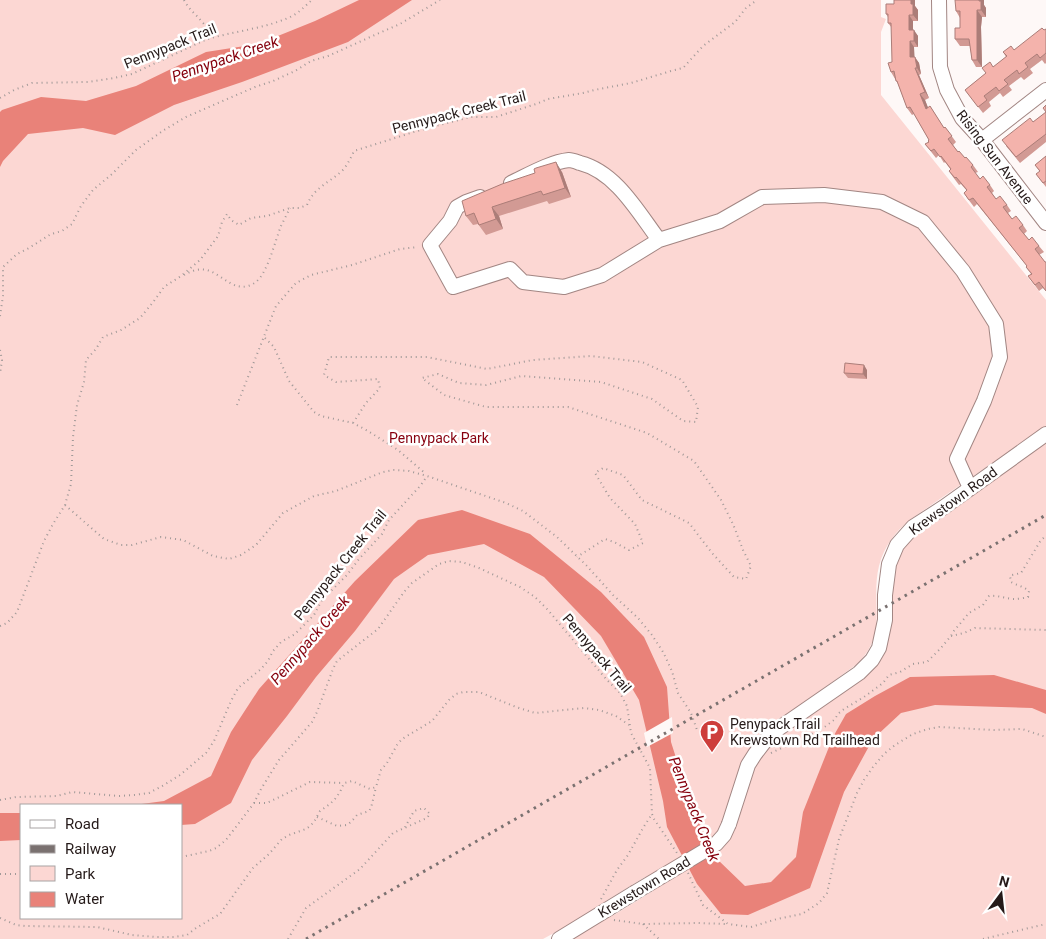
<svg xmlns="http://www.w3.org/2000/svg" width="1046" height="939" viewBox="0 0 1046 939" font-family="Roboto,sans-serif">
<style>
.green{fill:#fcd7d3;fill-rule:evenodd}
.water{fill:#e98279}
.pier{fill:#fef8f7}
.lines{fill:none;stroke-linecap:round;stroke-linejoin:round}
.minor-casing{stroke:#a28683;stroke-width:16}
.path{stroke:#a19998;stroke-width:2;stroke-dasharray:1 4;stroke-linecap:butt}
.minor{stroke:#fff;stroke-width:14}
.rail{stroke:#7a7170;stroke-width:3;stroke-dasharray:2.5 5;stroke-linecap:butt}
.minor-bridge-casing{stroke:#a28683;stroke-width:16;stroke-linecap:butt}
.minor-bridge{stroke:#fff;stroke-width:14}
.wall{fill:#d29a94}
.shaded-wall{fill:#ab7d78}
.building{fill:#f4b3ac;stroke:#ab7d78}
.labels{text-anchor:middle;stroke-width:5;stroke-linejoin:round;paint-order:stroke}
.street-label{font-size:14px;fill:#251a19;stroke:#fff}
.park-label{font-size:14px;fill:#87010f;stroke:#fff}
.poi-label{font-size:14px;fill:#251a19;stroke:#fff;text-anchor:start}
.water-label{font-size:15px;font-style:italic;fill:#85000d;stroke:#fff}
</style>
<rect width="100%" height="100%" fill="#fef8f7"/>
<path class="green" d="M 0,0 L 881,0 L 881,17 L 886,19 L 881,32 L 881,95 L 1046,300 L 1046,426 L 911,519 C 896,531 884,546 879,566 C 870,603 889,633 857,664 L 776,723 L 757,740 L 747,754 L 739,814 C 744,799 748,782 755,768 C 761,753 774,741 786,732 L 868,672 L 891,582 L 895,562 L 911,536 L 1046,442 L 1046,939 L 568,939 L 602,921 L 612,912 L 614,915 L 653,891 L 645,877 L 606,901 L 607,904 L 543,939 L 0,939 ZM 21,805 L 181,805 L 181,918 L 21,918 Z"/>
<path class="water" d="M 359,0 L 412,0 L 348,42 L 242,82 L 174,105 L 115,135 L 83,128 L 28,134 L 3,161 L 0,167 L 0,112 L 2,110 L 41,97 L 86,101 L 136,86 L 206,52 L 258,44 L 315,21 Z
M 462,510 L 530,534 L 601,592 L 644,637 L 667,687 L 671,742 L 693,811 L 717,859 L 745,886 L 771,882 L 796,857 L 803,812 L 833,737 L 846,714 L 875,696 L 910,677 L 994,675 L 1046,690 L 1046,714 L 1032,708 L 935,705 L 901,713 L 873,739 L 844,792 L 810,888 L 748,915 L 721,914 L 697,884 L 667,827 L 663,801 L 639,700 L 601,636 L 544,577 L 484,544 L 428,555 L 394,579 L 355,631 L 316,677 L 287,716 L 252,760 L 231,803 L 195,824 L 181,825 L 181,805 L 134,805 L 164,801 L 211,776 L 231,732 L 259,689 L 355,581 L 418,520 Z
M 0,813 L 21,813 L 21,840 L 0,841 Z"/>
<path class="pier" d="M 672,717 L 673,733 L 647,747 L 644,733 Z"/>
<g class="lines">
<defs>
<path id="minor" d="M 939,0 L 940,67 L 947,90 L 962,118 L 982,140 L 1046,223
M 982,140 L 1046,90
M 511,183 C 528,175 550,162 569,160 C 572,160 577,162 580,163 C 616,172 638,212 659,240
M 480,197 L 466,202 L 457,207 L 450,221 L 430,245 L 453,287 L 510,269 L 523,282 L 564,287 L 602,275 L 659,240 L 720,221 L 762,197 L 824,195 L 882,202 L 923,222 L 963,271 L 996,324 L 1000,357 L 984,401 L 957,459 L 970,488
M 729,824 L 748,765 L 755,754 L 765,741 L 778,729 L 859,673 L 872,660 L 879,648 L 885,620 L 885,595 L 889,564 L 897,545 L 913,527 L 944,507 L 1046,434
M 559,939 L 634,893"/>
</defs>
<use href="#minor" class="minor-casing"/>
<path class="path" d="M 184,0 C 189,10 196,14 203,23 C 207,27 208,33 209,39
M 0,98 L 14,90 L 32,83 L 88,82 L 114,78 L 132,74 L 205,40 C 233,31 264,29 290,17 C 299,13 305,6 312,0
M 184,275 C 191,271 199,268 207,270 C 224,275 236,296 256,282 C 268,272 275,241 281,226 C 284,220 287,214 290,208
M 0,316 L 3,296 L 3,267 L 17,254 L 29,248 L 51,234 L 62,231 L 72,224 L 81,206 L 93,190 L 112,174 L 136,150 L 164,130 L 186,117 L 255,87 L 273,81 L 295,71 L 311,61 L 328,56 L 377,34 L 400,24 L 440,0
M 265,338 L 274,347 L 289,381 L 314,412 L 321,416 L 353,423 L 368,431 L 398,450 L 426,474
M 0,350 L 2,360 L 0,374
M 237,405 L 276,306 L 296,283 L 311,275 L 352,265 L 400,249 L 418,247
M 353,423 L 366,403 L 380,388 L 378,379 L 336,382 L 324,375 L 329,357 L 427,357 L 487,369 L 533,360 L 591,356 L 642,362 L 682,380 L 698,407 L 696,422 L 683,421 L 652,399 L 601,382 L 521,376 L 486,385 L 459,383 L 438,374 L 422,378 L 444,395 L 486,407 L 568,407 L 647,433 L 694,461 L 721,500 L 733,524 L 743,550 L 751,566 L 746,579 L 734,577 L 712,553 L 689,523 L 642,500 L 623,475 L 603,468 L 595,473 L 610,498 L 635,524 L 643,543 L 629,550 L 614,542 L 605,539 L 577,557
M 65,505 L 104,539 L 121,545 L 132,545 L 161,537 L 183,540 L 213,556 L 229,559 L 241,555 L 256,545 L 283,513 L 314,496 L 336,491 L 383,472 L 394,470 L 409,471 L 427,476 L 506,503 L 523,511 L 557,537 L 587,566 L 613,595 L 638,618 L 652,635 L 663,652 L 672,671 L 678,693 L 691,713 L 697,730
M 0,626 L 7,623 L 17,612 L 44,541 L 53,524 L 65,505 L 71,484 L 73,437 L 77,405 L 84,382 L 86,360 L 96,349 L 103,337 L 121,330 L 140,318 L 154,301 L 164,287 L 181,276 L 200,260 L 218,236 L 222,222 L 227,214 L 231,220 L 239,225 L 251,218 L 267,216 L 290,208 L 299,208 L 307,205 C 314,187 331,182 344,169 C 348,163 351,158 354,151 L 417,131 L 470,117 L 496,117 L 536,104 L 548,99 L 583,93 L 594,90 L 631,83 L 671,71 L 683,68 L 703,46 L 735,22 L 746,8 L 757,0
M 951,636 L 964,633 L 975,628 L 1046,630
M 771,753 L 822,729 L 834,720 L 839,713 L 844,709 L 864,697 L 883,683 L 889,675 L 900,672 L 913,664 L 927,662 L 940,649 L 951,636 L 953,632 L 969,613 L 983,605 L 989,596 C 998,595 1007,599 1015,599 C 1019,599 1024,598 1028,597 L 1029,591 C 1025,587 1016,585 1011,582 L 1010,576 L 1012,575 L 1021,573 L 1041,540 L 1046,536
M 0,800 L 16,797 L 57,796 L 72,792 L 119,796 L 134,795 L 149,793 L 164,785 L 180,775 L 206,753 L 214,741 L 231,701 L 238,688 L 261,669 L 268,661 L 273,651 L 281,642 L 295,634 L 314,615 L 322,600 L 347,575 L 359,559 L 382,534 L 389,520 L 421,485 L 427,476
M 254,803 L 267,803 L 310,782 L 344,783
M 317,817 L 337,826 L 347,825 L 352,821 L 357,815 L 369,811 L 371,808 L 376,787
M 181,857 L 209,851 L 216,848 L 226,840 L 254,803 L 261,789 L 279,760 L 312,722 L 317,712 L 333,669 L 337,661 L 378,629 L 404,592 L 412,583 L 439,564 L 449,561 L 462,562 L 479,568 L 520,587 L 535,597 L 548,610 L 578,646 L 607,680 L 620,693 L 627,706 L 631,733 L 650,768 L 652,814 L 654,819 L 677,853
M 688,873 L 703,905 L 728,924 L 751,927 L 777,919 L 802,914 L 819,903 L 827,893 L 839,839 L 857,793 L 864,780 L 873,767 L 884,754 L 895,745 L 913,734 L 928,729 L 939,727 L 994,730 L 1022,729 L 1046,737
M 0,874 L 21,874
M 601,899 L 617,870 L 628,855 L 643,828 L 652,814
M 0,918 L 16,925 L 25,926 L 97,927 L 132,935 L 156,937 L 174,937 L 187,935 L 196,928 L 220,914 L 253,868 L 269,854 L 282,839 L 289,835 L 306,829 L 310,826 L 314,822 L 320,811 L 330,804 L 335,799 L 340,792 L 344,783 L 352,781 L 370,789 L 376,787 L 381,770 L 387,763 L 397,745 L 402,739 L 432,721 L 449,700 L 456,694 L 463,692 L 479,692 L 516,707 L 535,713 L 584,708 L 599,710 L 616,716 L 629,725
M 614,920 L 643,924 L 697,923 L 726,924
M 643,924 L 659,939
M 288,939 L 306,908 L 360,869 L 393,833 L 427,818 L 430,814 L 424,808 L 414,811 L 404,829
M 983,939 L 1046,924"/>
<use href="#minor" class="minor"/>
<path class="rail" d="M 306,939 L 1046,515"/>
<defs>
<path id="minor-bridge" d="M 634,893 L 716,844 L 724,835 L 729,824"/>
</defs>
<use href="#minor-bridge" class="minor-bridge-casing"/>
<use href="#minor-bridge" class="minor-bridge"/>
</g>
<path class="wall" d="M 915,0 L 915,6 L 918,10 L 918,21 L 913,21 L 913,30 L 918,36 L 918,47 L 914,47 L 914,57 L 919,63 L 921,74 L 919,75 L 929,98 L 925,100 L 928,108 L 930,106 L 944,128 L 945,127 L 956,142 L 953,145 L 958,152 L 973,165 L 978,172 L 975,173 L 980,179 L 990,185 L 994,191 L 992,193 L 996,199 L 1007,205 L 1011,211 L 1008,213 L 1012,219 L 1023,225 L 1027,231 L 1024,234 L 1029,240 L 1039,246 L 1044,252 L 1039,255 L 1045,262 L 1046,262 L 1046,291 L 1043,288 L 1039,291 L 1028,276 L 1031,274 L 1026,267 L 1027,266 L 977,204 L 974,207 L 968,199 L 964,193 L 967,191 L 961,184 L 959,185 L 953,177 L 949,171 L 951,170 L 945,162 L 944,163 L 939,155 L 936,158 L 925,144 L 929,142 L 929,140 L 914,114 L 912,115 L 907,108 L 898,84 L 891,72 L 892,62 L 892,28 L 888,23 L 888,17 L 886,14 L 894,4 Z
M 984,0 L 984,5 L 986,8 L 986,17 L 982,17 L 981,27 L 982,67 L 976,67 L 972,60 L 970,46 L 960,46 L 955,39 L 960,28 L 960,18 L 956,11 Z
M 1046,29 L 1046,63 L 1045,64 L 1042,60 L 1030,69 L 1033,73 L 1024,80 L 1021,77 L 1009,86 L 1012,90 L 1003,97 L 1000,93 L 989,102 L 991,106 L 983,113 L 965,90 L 1006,57 L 1003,52 L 1014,50 Z
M 1046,105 L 1046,142 L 1020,163 L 1006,146 L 1033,122 L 1046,112 Z
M 1046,156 L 1046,187 L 1036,174 L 1040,172 L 1035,165 Z
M 562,172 L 571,197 L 549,204 L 547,201 L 499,216 L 503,229 L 486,235 L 478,224 L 473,225 L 466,216 Z
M 867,370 L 867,379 L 848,378 L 844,373 Z"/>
<path class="shaded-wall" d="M 911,0 L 915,0 L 915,6 L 918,10 L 918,21 L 913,15 L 911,4 Z
M 979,0 L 984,0 L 984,5 L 986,8 L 986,17 L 981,10 Z
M 977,10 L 982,17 L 981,27 L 982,67 L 977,60 Z
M 909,15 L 913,21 L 913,36 L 909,30 Z
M 914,30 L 918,36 L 918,47 L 914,41 Z
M 910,41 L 914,47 L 915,64 L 910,57 Z
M 915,57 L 919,63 L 921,74 L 917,68 Z
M 915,68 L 919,75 L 929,98 L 925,92 Z
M 920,94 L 925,100 L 931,115 L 926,109 Z
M 556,162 L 562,172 L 571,197 L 565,188 Z
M 492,207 L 499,216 L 503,229 L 496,219 Z
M 864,365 L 867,370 L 867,379 L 863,374 Z"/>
<path class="building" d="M 894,0 L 911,0 L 911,4 L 913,4 L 913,15 L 909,15 L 909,30 L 914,30 L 914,41 L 910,41 L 910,57 L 915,57 L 917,68 L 915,68 L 925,92 L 920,94 L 926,109 L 930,106 L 944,128 L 945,127 L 952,136 L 948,139 L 958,152 L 959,151 L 965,158 L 966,157 L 973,165 L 971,167 L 980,179 L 983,176 L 990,185 L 987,187 L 996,199 L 1000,196 L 1007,205 L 1003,207 L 1012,219 L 1016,216 L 1023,225 L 1019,228 L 1029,240 L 1032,237 L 1039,246 L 1035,249 L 1045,262 L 1046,262 L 1046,291 L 1039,282 L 1035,285 L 1028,276 L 1032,274 L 1026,267 L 1027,266 L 973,198 L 969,200 L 964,193 L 967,190 L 956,177 L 955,178 L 949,171 L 951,169 L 941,156 L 940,157 L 934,149 L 931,151 L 925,144 L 929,142 L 928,141 L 929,140 L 910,107 L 907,108 L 897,81 L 896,81 L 894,71 L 891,72 L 888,63 L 892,62 L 891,23 L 888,23 L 888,14 L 886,14 L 886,4 L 894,4 Z
M 955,0 L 979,0 L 979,1 L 981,1 L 981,10 L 977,10 L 977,60 L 972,60 L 969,39 L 955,39 L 955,28 L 960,28 L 960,11 L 956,11 Z
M 1042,28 L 1044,30 L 1046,29 L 1046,53 L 1040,58 L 1037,54 L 1025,63 L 1028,67 L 1019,74 L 1017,70 L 1004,80 L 1008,84 L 999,91 L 996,87 L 984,96 L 987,100 L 978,107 L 965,90 L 986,73 L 982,68 L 990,62 L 993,67 L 1007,56 L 1003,52 L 1011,46 L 1014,50 Z
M 1046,105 L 1046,134 L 1016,157 L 1002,140 L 1030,118 L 1033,122 L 1046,112 L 1043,108 Z
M 1046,156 L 1046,181 L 1043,183 L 1036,174 L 1040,171 L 1035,165 Z
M 556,162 L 565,188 L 543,195 L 541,191 L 492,207 L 496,219 L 479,225 L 474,213 L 466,216 L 462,201 L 502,184 L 535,173 L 534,169 L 536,168 Z
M 845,363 L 864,365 L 863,374 L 844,373 Z"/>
<defs>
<symbol id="parking-pin" viewBox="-11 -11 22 30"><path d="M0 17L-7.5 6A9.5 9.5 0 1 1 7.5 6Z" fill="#cd3e3b" stroke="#fff"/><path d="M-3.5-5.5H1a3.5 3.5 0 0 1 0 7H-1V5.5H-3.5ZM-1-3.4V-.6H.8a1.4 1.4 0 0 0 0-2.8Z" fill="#fff"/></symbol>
</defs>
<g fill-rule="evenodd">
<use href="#parking-pin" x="698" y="718" width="28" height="38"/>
</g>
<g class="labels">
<g class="street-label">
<text transform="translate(170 46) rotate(-22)" y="5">Pennypack Trail</text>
<text transform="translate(459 112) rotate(-14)" y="5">Pennypack Creek Trail</text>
<text transform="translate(995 157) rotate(52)" y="5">Rising Sun Avenue</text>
<text transform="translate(953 501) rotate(-36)" y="5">Krewstown Road</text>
<text transform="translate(340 565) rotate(-51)" y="5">Pennypack Creek Trail</text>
<text transform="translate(597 653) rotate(50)" y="5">Pennypack Trail</text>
<text transform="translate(644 887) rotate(-31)" y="5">Krewstown Road</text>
</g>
<g class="park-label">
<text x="439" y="443">Pennypack Park</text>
</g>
<g class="poi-label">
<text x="730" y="729">Penypack Trail<tspan x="730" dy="16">Krewstown Rd Trailhead</tspan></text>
</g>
<g class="water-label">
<text transform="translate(225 59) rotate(-19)" y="5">Pennypack Creek</text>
<text transform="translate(310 640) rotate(-49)" y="5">Pennypack Creek</text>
<text transform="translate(694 809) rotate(68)" y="5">Pennypack Creek</text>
</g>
</g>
<rect x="20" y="804" width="162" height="115" fill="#ffffff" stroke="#a8a3a3"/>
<rect x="30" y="820" width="25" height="8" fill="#ffffff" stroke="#a8a3a3"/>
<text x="65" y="829" font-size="15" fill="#251a19">Road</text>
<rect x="30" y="845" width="25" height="8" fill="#7a7170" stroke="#a8a3a3"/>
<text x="65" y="854" font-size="15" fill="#251a19">Railway</text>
<rect x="30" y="866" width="25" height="15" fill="#fcd7d3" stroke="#a8a3a3"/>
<text x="65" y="879" font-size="15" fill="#251a19">Park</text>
<rect x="30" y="892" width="25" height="15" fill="#e98279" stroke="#a8a3a3"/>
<text x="65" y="904" font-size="15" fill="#251a19">Water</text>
<g transform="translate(1001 894) rotate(15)" stroke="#ffffff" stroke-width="4" paint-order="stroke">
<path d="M0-4L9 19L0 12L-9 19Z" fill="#251a19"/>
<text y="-8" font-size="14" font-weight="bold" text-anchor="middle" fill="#251a19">N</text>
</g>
</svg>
